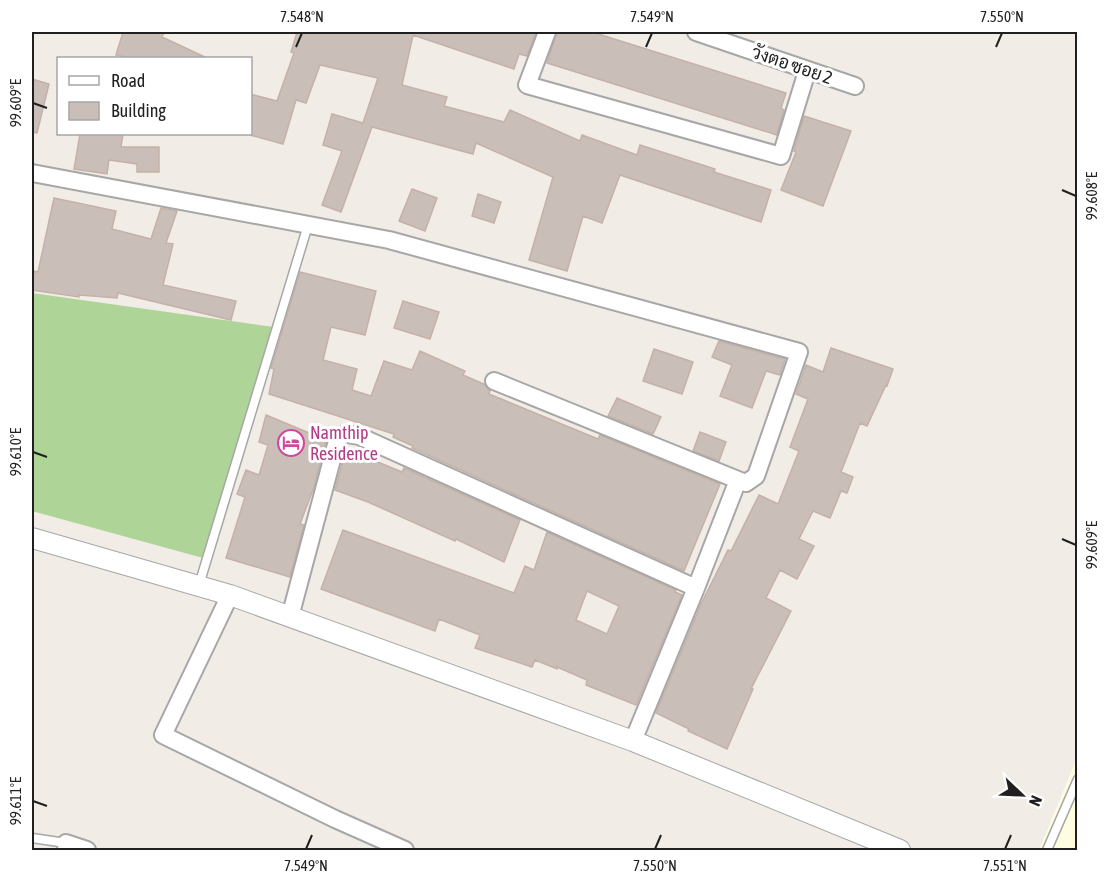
<svg xmlns="http://www.w3.org/2000/svg" width="1109" height="882" viewBox="0 0 1109 882" font-family="'Asap Condensed',Sarabun,sans-serif">
<style>
.education{fill:#fffde1}
.forest{fill:#aed497}
.building{fill:#cabeb8;stroke:#c5b1a7;stroke-width:1.5;fill-rule:evenodd}
.lines{fill:none;stroke-linecap:round;stroke-linejoin:round}
.service-casing{stroke:#a7a7a7;stroke-width:11}
.minor-casing{stroke:#a7a7a7;stroke-width:20}
.tertiary-casing{stroke:#a7a7a7;stroke-width:22}
.service{stroke:#fff;stroke-width:8}
.minor{stroke:#fff;stroke-width:16}
.tertiary{stroke:#fff;stroke-width:20}
.ticks{fill:none;stroke:#202020;stroke-width:2}
.labels{text-anchor:middle;stroke-width:6;stroke-linejoin:round;paint-order:stroke}
.street-label{font-size:18px;fill:#202020;stroke:#fff}
.hotel-label{font-size:18px;fill:#b23c85;stroke:#fff;text-anchor:start}
.neatline{fill:none;stroke:#202020;stroke-width:2}
.ticks-label{font-size:15px;text-anchor:middle;fill:#202020}
</style>
<rect width="100%" height="100%" fill="#f1ede6"/>
<path class="education" d="M 1077,758 L 1077,850 L 1039,850 Z"/>
<path class="forest" d="M 32,293 L 274,327 L 203,558 L 32,511 Z"/>
<path class="building" d="M 123,32 L 164,32 L 162,37 L 207,58 L 129,58 L 116,55 Z
M 297,32 L 536,32 L 527,56 L 519,54 L 514,69 L 413,35 L 402,85 L 447,97 L 444,106 L 504,122 L 510,110 L 580,141 L 582,135 L 637,155 L 640,145 L 715,169 L 714,172 L 771,190 L 761,222 L 620,175 L 602,223 L 583,216 L 567,271 L 529,260 L 553,177 L 476,143 L 473,154 L 372,127 L 341,212 L 322,205 L 342,151 L 323,145 L 332,114 L 363,123 L 378,78 L 320,65 L 306,103 L 296,100 L 283,144 L 250,135 L 250,94 L 277,101 L 294,53 L 291,52 Z
M 557,32 L 592,32 L 786,93 L 781,108 L 784,110 L 777,135 L 547,63 Z
M 32,79 L 49,84 L 37,133 L 32,132 Z
M 804,116 L 851,131 L 823,206 L 781,190 L 796,152 L 794,151 Z
M 80,134 L 123,134 L 121,147 L 159,147 L 159,172 L 137,172 L 137,164 L 109,160 L 107,174 L 74,169 Z
M 412,189 L 437,198 L 425,231 L 399,221 Z
M 478,194 L 501,202 L 494,223 L 472,216 Z
M 54,198 L 116,211 L 112,229 L 151,239 L 161,208 L 177,211 L 166,243 L 173,244 L 163,285 L 236,301 L 231,320 L 118,293 L 117,298 L 79,295 L 79,297 L 32,290 L 34,271 L 38,272 Z
M 300,272 L 376,291 L 365,335 L 331,327 L 323,360 L 357,369 L 352,390 L 371,396 L 384,361 L 412,370 L 420,351 L 465,371 L 463,375 L 484,384 L 490,391 L 489,394 L 598,439 L 600,435 L 720,484 L 684,571 L 412,448 L 413,446 L 393,437 L 394,434 L 269,394 L 274,369 L 271,368 Z
M 403,301 L 439,312 L 430,339 L 394,328 Z
M 719,341 L 785,359 L 780,375 L 766,371 L 752,408 L 720,396 L 732,365 L 712,357 Z
M 831,348 L 893,369 L 887,386 L 886,385 L 867,426 L 860,423 L 841,472 L 853,477 L 847,493 L 841,491 L 830,518 L 813,511 L 799,539 L 814,546 L 797,579 L 780,570 L 766,598 L 791,611 L 751,689 L 753,689 L 727,749 L 688,731 L 689,729 L 656,713 L 701,604 L 728,550 L 731,551 L 759,495 L 778,504 L 799,451 L 790,447 L 808,399 L 796,394 L 806,365 L 823,372 Z
M 654,349 L 693,362 L 682,394 L 643,381 Z
M 617,398 L 661,417 L 653,434 L 608,416 Z
M 266,415 L 326,440 L 314,487 L 300,524 L 304,525 L 290,577 L 226,558 L 245,497 L 237,494 L 246,470 L 259,475 L 268,445 L 259,442 Z
M 700,432 L 726,442 L 719,461 L 693,451 Z
M 346,449 L 402,472 L 404,468 L 520,520 L 504,562 L 456,539 L 455,541 L 368,502 L 335,490 Z
M 343,530 L 514,593 L 525,566 L 534,570 L 547,532 L 676,590 L 675,592 L 682,595 L 636,705 L 586,685 L 587,680 L 557,667 L 557,669 L 535,660 L 532,667 L 475,648 L 480,635 L 439,619 L 435,631 L 321,589 ZM 587,591 L 619,606 L 607,634 L 576,620 Z"/>
<g class="lines">
<defs>
<path id="service" d="M 199,585 L 308,225
M 32,838 L 66,843 L 61,850
M 1047,850 L 1078,779"/>
<path id="minor" d="M 547,32 L 527,85 L 781,156 L 807,71
M 696,32 L 855,86
M 32,173 L 389,240 L 799,352 L 756,476 L 746,483 L 738,480
M 494,381 L 738,480 L 696,588 L 633,741
M 230,595 L 163,735 L 335,819 L 405,850
M 290,617 L 338,437 L 347,434 L 359,436 L 696,588
M 66,843 L 87,850"/>
<path id="tertiary" d="M 32,538 L 230,595 L 633,741 L 900,850"/>
</defs>
<use href="#service" class="service-casing"/>
<use href="#minor" class="minor-casing"/>
<use href="#tertiary" class="tertiary-casing"/>
<use href="#service" class="service"/>
<use href="#minor" class="minor"/>
<use href="#tertiary" class="tertiary"/>
</g>
<path class="ticks" d="M 296,47 L 302,33M 646,47 L 652,33M 996,47 L 1002,33M 33,103 L 47,108M 1062,190 L 1076,196M 33,452 L 47,457M 1062,539 L 1076,545M 33,801 L 47,806M 306,849 L 312,835M 655,849 L 661,835M 1005,849 L 1011,835"/>
<defs>
<symbol id="hotel-ring" viewBox="-11 -11 22 22"><circle r="9.5" fill="#fff" stroke="#d1479c" stroke-width="1.5"/><path d="M-6-4.5h1.5V1H6V5H4.5V3h-9V5H-6ZM-4 0a1.8 1.8 0 1 1 3.6 0ZM.5 0V-2.5h3Q6-2.5 6 0Z" fill="#d1479c"/></symbol>
</defs>
<g fill-rule="evenodd">
<use href="#hotel-ring" x="276" y="428" width="30" height="30"/>
</g>
<g class="labels">
<g class="street-label">
<text transform="translate(792 65) rotate(19)" y="6">วังตอ ซอย 2</text>
</g>
<g class="hotel-label">
<text x="310" y="439">Namthip<tspan x="310" dy="21">Residence</tspan></text>
</g>
</g>
<rect width="1109" height="882" fill="none" stroke="#ffffff" stroke-width="66"/>
<rect x="57" y="57" width="195" height="78" fill="#ffffff" stroke="#a6a6a6" stroke-width="1.5"/>
<rect x="69" y="76" width="30" height="9" fill="#ffffff" stroke="#a6a6a6" stroke-width="1.5"/>
<text x="111" y="87" font-size="18" fill="#202020">Road</text>
<rect x="69" y="102" width="30" height="18" fill="#cabeb8" stroke="#a6a6a6" stroke-width="1.5"/>
<text x="111" y="117" font-size="18" fill="#202020">Building</text>
<g transform="translate(1022 795) rotate(113)" stroke="#ffffff" stroke-width="4.5" paint-order="stroke">
<path d="M0-4.5L10 22L0 15L-10 22Z" fill="#202020"/>
<text y="-9" font-size="16" font-weight="bold" text-anchor="middle" fill="#202020">N</text>
</g>
<rect x="33" y="33" width="1043" height="816" class="neatline"/>
<g class="ticks-label">
<text x="302" y="22">7.548°N</text>
<text x="652" y="22">7.549°N</text>
<text x="1002" y="22">7.550°N</text>
<text transform="translate(16 103) rotate(-90)" y="5">99.609°E</text>
<text transform="translate(1092 196) rotate(-90)" y="5">99.608°E</text>
<text transform="translate(16 452) rotate(-90)" y="5">99.610°E</text>
<text transform="translate(1092 545) rotate(-90)" y="5">99.609°E</text>
<text transform="translate(16 801) rotate(-90)" y="5">99.611°E</text>
<text x="306" y="871">7.549°N</text>
<text x="655" y="871">7.550°N</text>
<text x="1005" y="871">7.551°N</text>
</g>
</svg>
